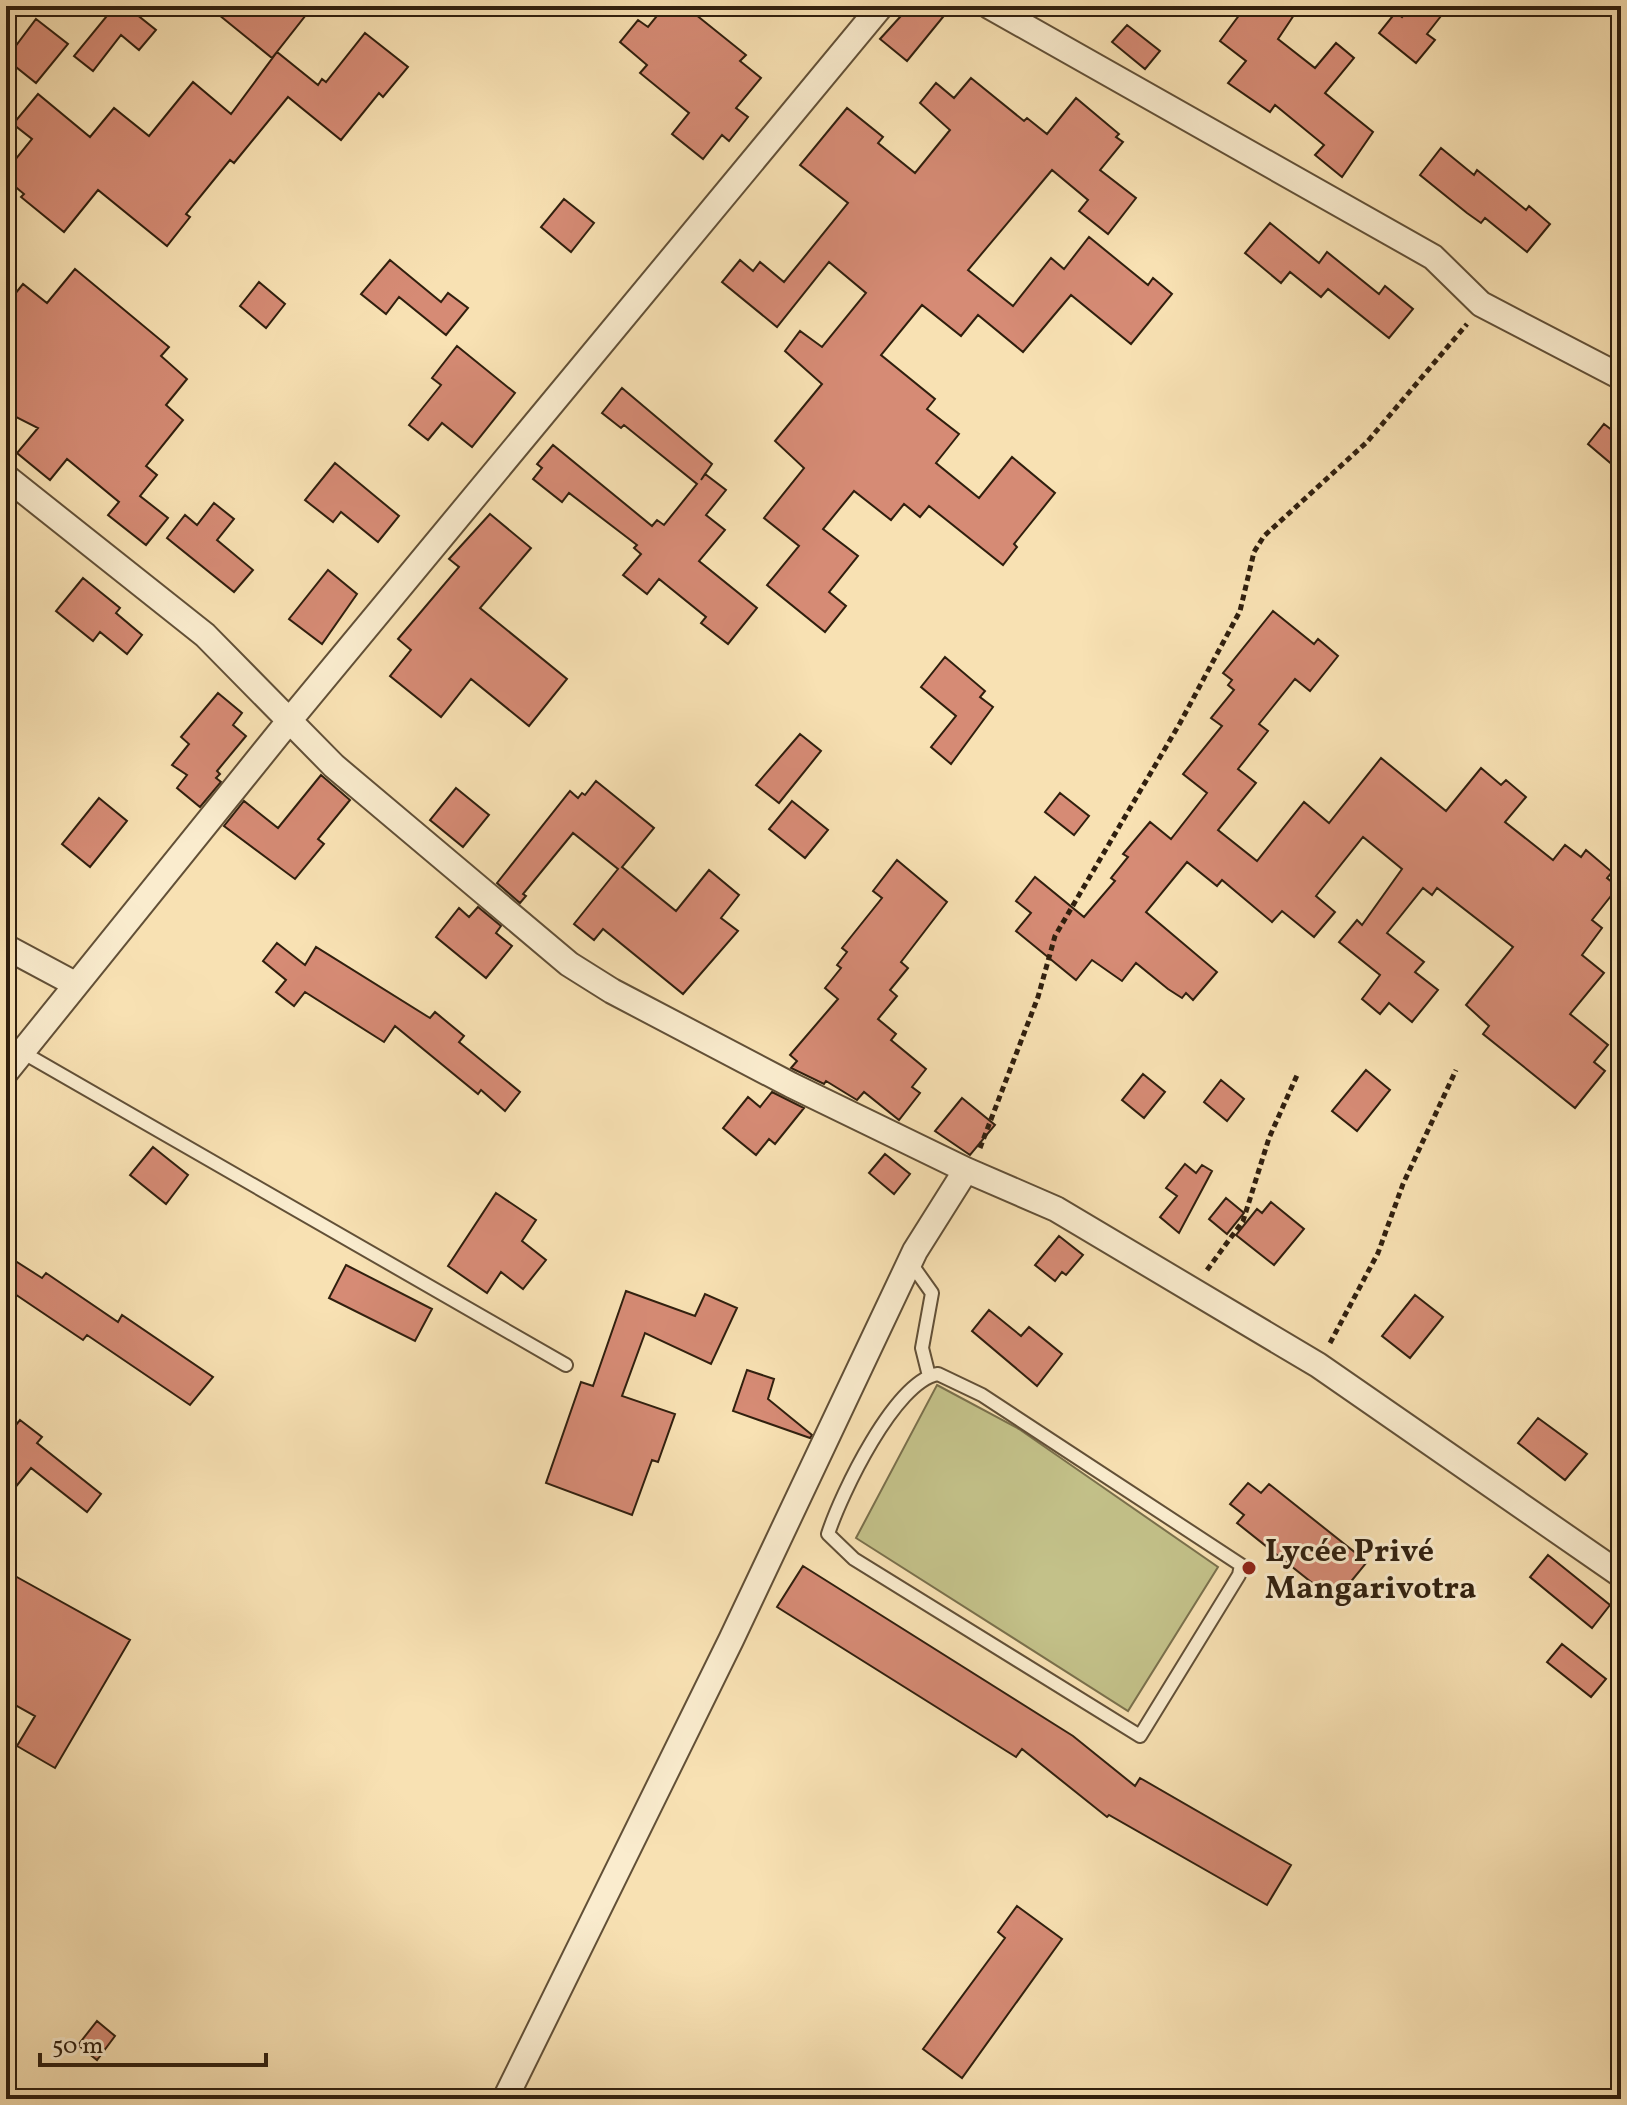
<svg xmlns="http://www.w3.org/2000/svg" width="1627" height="2105" viewBox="0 0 1627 2105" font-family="Vollkorn,serif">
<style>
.green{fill:#c3c189;stroke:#7a704c;stroke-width:2}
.building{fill:#d68b75;stroke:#301f0e;stroke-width:2}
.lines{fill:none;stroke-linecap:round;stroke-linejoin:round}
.service-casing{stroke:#625037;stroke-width:16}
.minor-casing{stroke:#625037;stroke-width:28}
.path{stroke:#301f0e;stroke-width:5;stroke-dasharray:6 4;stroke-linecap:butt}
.service{stroke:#faecce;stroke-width:12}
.minor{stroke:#faecce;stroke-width:24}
.poi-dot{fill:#8f2418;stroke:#faecce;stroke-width:3}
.labels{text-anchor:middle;stroke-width:6;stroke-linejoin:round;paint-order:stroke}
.poi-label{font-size:32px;font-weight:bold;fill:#301f0e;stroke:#faecce;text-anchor:start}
</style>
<rect width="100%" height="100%" fill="#f8e1b3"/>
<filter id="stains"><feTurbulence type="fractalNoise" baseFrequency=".0025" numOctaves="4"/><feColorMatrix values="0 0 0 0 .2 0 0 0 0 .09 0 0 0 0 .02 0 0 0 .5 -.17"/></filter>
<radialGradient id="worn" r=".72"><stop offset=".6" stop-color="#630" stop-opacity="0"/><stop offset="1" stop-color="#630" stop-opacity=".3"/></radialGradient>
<path class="green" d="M 937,1385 L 1019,1429 L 1218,1567 L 1128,1711 L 856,1538 Z"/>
<path class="building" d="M 115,6 L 126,6 L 156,30 L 139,50 L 121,35 L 93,71 L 74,56 Z
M 208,6 L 313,6 L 272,58 Z
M 665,6 L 685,6 L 746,55 L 740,61 L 761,78 L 736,108 L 748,117 L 729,141 L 722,135 L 703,159 L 672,134 L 689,113 L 640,73 L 647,65 L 620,42 L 638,20 L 648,27 Z
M 910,6 L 952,6 L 907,61 L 880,39 Z
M 1246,6 L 1300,6 L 1278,39 L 1315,68 L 1336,43 L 1354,58 L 1325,93 L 1373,132 L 1342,177 L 1315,155 L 1324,145 L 1275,105 L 1270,112 L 1228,83 L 1246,61 L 1220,41 Z
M 1411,6 L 1429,6 L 1441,16 L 1427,34 L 1435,40 L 1416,63 L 1379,33 L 1396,12 L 1402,17 Z
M 36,19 L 68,44 L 36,83 L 6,59 Z
M 1127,25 L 1160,51 L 1145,69 L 1112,42 Z
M 365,33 L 408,67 L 383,97 L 379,93 L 341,140 L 288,97 L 234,163 L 230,160 L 186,214 L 190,217 L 167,246 L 98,190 L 64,232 L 21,197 L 24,194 L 6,179 L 6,171 L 32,139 L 13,124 L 38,94 L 90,137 L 114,108 L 149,136 L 193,82 L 231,114 L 277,52 L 318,85 L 322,79 L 326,82 Z
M 971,78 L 1024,121 L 1027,118 L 1047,134 L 1076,98 L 1119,134 L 1116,137 L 1123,142 L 1100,170 L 1136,198 L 1108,234 L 1079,211 L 1088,200 L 1052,170 L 968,270 L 1013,306 L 1051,258 L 1064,269 L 1089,237 L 1148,285 L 1153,278 L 1172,294 L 1131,344 L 1071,295 L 1023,352 L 978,315 L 961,336 L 922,305 L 881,355 L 935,399 L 927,409 L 959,434 L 936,463 L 979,498 L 1012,457 L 1055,493 L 1014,544 L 1017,547 L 1003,565 L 929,506 L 920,517 L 904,504 L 891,520 L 854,491 L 823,529 L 858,556 L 829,592 L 846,606 L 825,632 L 767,585 L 799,546 L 764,518 L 804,468 L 775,441 L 822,384 L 785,351 L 800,331 L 822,347 L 866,293 L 829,262 L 777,327 L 722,282 L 740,260 L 753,271 L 760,262 L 784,282 L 848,203 L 800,165 L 847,108 L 883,137 L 878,143 L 915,173 L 950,130 L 920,103 L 936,83 L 954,98 Z
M 1441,148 L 1474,175 L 1477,170 L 1526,210 L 1529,206 L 1550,224 L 1527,252 L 1485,218 L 1481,223 L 1467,213 L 1420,175 Z
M 564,199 L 594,223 L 571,252 L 541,227 Z
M 1270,223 L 1319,263 L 1327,252 L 1379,294 L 1385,286 L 1413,309 L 1389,338 L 1328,289 L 1321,297 L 1290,272 L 1281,283 L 1245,253 Z
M 390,260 L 441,302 L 448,293 L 468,308 L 446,335 L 399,297 L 386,314 L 361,294 Z
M 75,269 L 169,347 L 161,356 L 187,379 L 166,405 L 183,420 L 146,466 L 157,475 L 140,496 L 168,518 L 146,545 L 108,515 L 119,502 L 67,459 L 50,480 L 17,453 L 38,428 L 6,412 L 6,305 L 23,284 L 47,303 Z
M 259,282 L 285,304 L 266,328 L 240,306 Z
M 457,346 L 515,393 L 472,447 L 442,423 L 428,440 L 409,425 L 441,385 L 432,378 Z
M 622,388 L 712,464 L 701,480 L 705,474 L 726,490 L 706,515 L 725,530 L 699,561 L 757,608 L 728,644 L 701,623 L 706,617 L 659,579 L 647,594 L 623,575 L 641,554 L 634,548 L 637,545 L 569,493 L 562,502 L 533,479 L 542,468 L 537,464 L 553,445 L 652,526 L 657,520 L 664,525 L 697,484 L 624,425 L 621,428 L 602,413 Z
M 1604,424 L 1621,437 L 1621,472 L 1588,444 Z
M 335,463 L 399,516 L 378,542 L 341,512 L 333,522 L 305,500 Z
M 214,503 L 234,519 L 217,540 L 253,570 L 234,592 L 167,538 L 185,515 L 197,525 Z
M 490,514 L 531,548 L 480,608 L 567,679 L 529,726 L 471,679 L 441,717 L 390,676 L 411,650 L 398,639 L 459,567 L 449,559 Z
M 328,570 L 357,594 L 322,644 L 289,619 Z
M 83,578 L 120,608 L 116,613 L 142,635 L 127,654 L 100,632 L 93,641 L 56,611 Z
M 1273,611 L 1314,644 L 1318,639 L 1338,656 L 1310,691 L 1295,679 L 1259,724 L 1268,731 L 1238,769 L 1256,783 L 1218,830 L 1257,861 L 1304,802 L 1329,823 L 1381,758 L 1446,811 L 1481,768 L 1501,785 L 1506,780 L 1526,797 L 1505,822 L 1553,860 L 1565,845 L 1581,857 L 1586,850 L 1612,872 L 1607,878 L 1618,887 L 1592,920 L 1602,928 L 1582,955 L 1604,973 L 1570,1014 L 1608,1045 L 1594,1062 L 1605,1071 L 1575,1108 L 1483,1034 L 1489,1026 L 1466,1005 L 1513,947 L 1437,888 L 1432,895 L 1423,888 L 1387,933 L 1424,962 L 1415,972 L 1438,990 L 1412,1022 L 1389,1003 L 1380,1014 L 1362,999 L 1380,975 L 1339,942 L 1357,920 L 1362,925 L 1402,869 L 1363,837 L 1316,896 L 1335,912 L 1314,937 L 1282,911 L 1272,922 L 1222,880 L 1217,886 L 1187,862 L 1146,912 L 1217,972 L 1193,1000 L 1186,993 L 1182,998 L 1168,989 L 1136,963 L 1122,981 L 1092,960 L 1076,980 L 1016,931 L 1031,913 L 1016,901 L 1035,877 L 1084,917 L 1115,881 L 1111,878 L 1128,857 L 1123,854 L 1150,822 L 1171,839 L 1207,793 L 1183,774 L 1222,726 L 1211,718 L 1234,690 L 1228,685 L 1232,680 L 1223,673 Z
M 945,657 L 985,691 L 980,697 L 993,707 L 951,764 L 931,747 L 956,716 L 921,687 Z
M 218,693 L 242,713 L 233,725 L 246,736 L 217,771 L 220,774 L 216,778 L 221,782 L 200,807 L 177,788 L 187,775 L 172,765 L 189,744 L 181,737 Z
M 800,734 L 821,751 L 779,803 L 756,785 Z
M 321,775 L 350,800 L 318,839 L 324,844 L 295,879 L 224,826 L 244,801 L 278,828 Z
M 596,781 L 654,828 L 622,867 L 676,911 L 709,870 L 739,895 L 721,918 L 738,931 L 683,994 L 603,929 L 594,940 L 574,924 L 618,869 L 573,833 L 523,894 L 526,896 L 520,903 L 497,883 L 570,791 L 578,798 L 582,793 L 585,795 Z
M 456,788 L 489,815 L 463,847 L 430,820 Z
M 1060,793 L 1089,816 L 1074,835 L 1045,812 Z
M 99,798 L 127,821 L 90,867 L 62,844 Z
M 792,801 L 828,830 L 805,858 L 769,829 Z
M 897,860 L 947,902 L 901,962 L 908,968 L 890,990 L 897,996 L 878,1019 L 896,1034 L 891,1040 L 926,1069 L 912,1087 L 920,1093 L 899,1120 L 864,1092 L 857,1100 L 826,1081 L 824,1084 L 791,1068 L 797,1061 L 790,1055 L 838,999 L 825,988 L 841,968 L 837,965 L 847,952 L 842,948 L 882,898 L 873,891 Z
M 478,907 L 501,926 L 496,933 L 512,946 L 486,978 L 436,937 L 459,908 L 469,917 Z
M 277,943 L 305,965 L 316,947 L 430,1018 L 435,1012 L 464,1036 L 459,1042 L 520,1092 L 505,1111 L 481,1090 L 478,1094 L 395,1026 L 384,1042 L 305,992 L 294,1006 L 276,992 L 286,980 L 263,961 Z
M 1366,1070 L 1390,1090 L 1357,1131 L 1332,1111 Z
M 1143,1074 L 1165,1092 L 1144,1118 L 1122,1100 Z
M 1221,1080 L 1244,1099 L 1227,1121 L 1204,1102 Z
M 772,1092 L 804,1108 L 775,1144 L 769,1139 L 756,1155 L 723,1128 L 748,1097 L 760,1107 Z
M 962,1098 L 995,1125 L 970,1155 L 935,1131 Z
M 153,1147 L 188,1175 L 166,1204 L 130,1175 Z
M 885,1154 L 910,1174 L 894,1194 L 869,1173 Z
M 1185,1164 L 1196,1173 L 1202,1165 L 1212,1171 L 1179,1233 L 1160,1217 L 1177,1196 L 1166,1188 Z
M 496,1193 L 536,1220 L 522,1241 L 546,1260 L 523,1289 L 501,1272 L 487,1293 L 448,1266 Z
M 1226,1198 L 1244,1213 L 1227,1234 L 1209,1219 Z
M 1271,1202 L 1304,1229 L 1274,1265 L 1236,1235 L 1257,1209 L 1262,1213 Z
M 1059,1236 L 1083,1255 L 1066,1275 L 1062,1272 L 1055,1281 L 1035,1265 Z
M 6,1255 L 42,1278 L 46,1273 L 118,1322 L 122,1315 L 213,1377 L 190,1405 L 87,1335 L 83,1340 L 6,1288 Z
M 346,1265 L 432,1309 L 415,1341 L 329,1298 Z
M 626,1291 L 695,1316 L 705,1294 L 737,1308 L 711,1364 L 645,1333 L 622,1396 L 675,1414 L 658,1462 L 652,1460 L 632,1515 L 546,1483 L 581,1382 L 593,1386 Z
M 1415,1295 L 1443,1317 L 1410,1358 L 1382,1336 Z
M 989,1310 L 1021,1336 L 1029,1327 L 1062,1354 L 1037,1386 L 972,1331 Z
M 747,1370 L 774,1379 L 768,1399 L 812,1435 L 810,1438 L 733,1411 Z
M 1538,1418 L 1587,1454 L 1565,1480 L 1518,1443 Z
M 20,1420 L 42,1437 L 37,1443 L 101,1494 L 87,1512 L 31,1468 L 6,1499 L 6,1437 Z
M 1248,1483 L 1261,1493 L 1269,1484 L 1367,1562 L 1335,1601 L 1237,1523 L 1244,1515 L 1230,1504 Z
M 1548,1555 L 1610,1605 L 1592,1628 L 1530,1577 Z
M 803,1566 L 1073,1736 L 1135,1786 L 1140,1778 L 1291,1865 L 1267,1905 L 1109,1815 L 1107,1817 L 1022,1749 L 1016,1757 L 777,1607 Z
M 6,1571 L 130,1640 L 55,1768 L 17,1746 L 35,1716 L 6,1700 Z
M 1562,1644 L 1606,1679 L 1591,1697 L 1547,1662 Z
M 1017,1906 L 1062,1939 L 962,2078 L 923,2049 L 1005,1938 L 998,1932 Z
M 97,2021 L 115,2036 L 97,2060 L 78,2045 Z"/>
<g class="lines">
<defs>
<path id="service" d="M 22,1052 L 566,1365
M 910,1262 L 932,1293 L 922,1348 L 929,1376
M 938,1374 L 982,1395 L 1241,1565 L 1239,1575 L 1140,1736 L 854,1559 L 828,1534 C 841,1494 895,1381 938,1374 Z"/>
<path id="minor" d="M 989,6 L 1433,257 L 1481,304 L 1621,377
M 6,477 L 205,635 L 334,766 L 569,964 L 612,991 L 791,1085 L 966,1170 L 1056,1209 L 1318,1365 L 1621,1575
M 6,947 L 75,984
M 6,1072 L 289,721 L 881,6
M 505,2099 L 731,1640 L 915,1251 L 966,1170"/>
</defs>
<use href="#service" class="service-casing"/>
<use href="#minor" class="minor-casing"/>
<path class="path" d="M 980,1148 L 1038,997 L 1055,936 L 1180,723 L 1240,611 L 1254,552 L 1264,536 L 1367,442 L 1467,324
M 1207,1270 L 1243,1221 L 1269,1138 L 1298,1073
M 1330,1343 L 1378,1253 L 1403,1184 L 1456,1070"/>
<use href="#service" class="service"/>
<use href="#minor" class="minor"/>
</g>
<circle class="poi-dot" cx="1249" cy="1568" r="8"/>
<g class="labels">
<g class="poi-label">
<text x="1265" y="1561">Lycée Privé<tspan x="1265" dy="37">Mangarivotra</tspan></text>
</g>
</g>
<rect width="1627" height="2105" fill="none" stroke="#f8e1b3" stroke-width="32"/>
<rect x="8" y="8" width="1611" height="2089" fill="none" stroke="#301f0e" stroke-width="4"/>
<rect x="16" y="16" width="1595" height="2073" fill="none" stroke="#301f0e" stroke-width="2"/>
<path d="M40 2053v12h226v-12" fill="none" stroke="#301f0e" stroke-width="4"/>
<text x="52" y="2053" font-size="24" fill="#301f0e" stroke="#faecce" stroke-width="6" paint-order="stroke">50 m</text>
<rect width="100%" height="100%" filter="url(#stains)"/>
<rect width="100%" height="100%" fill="url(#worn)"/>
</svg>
